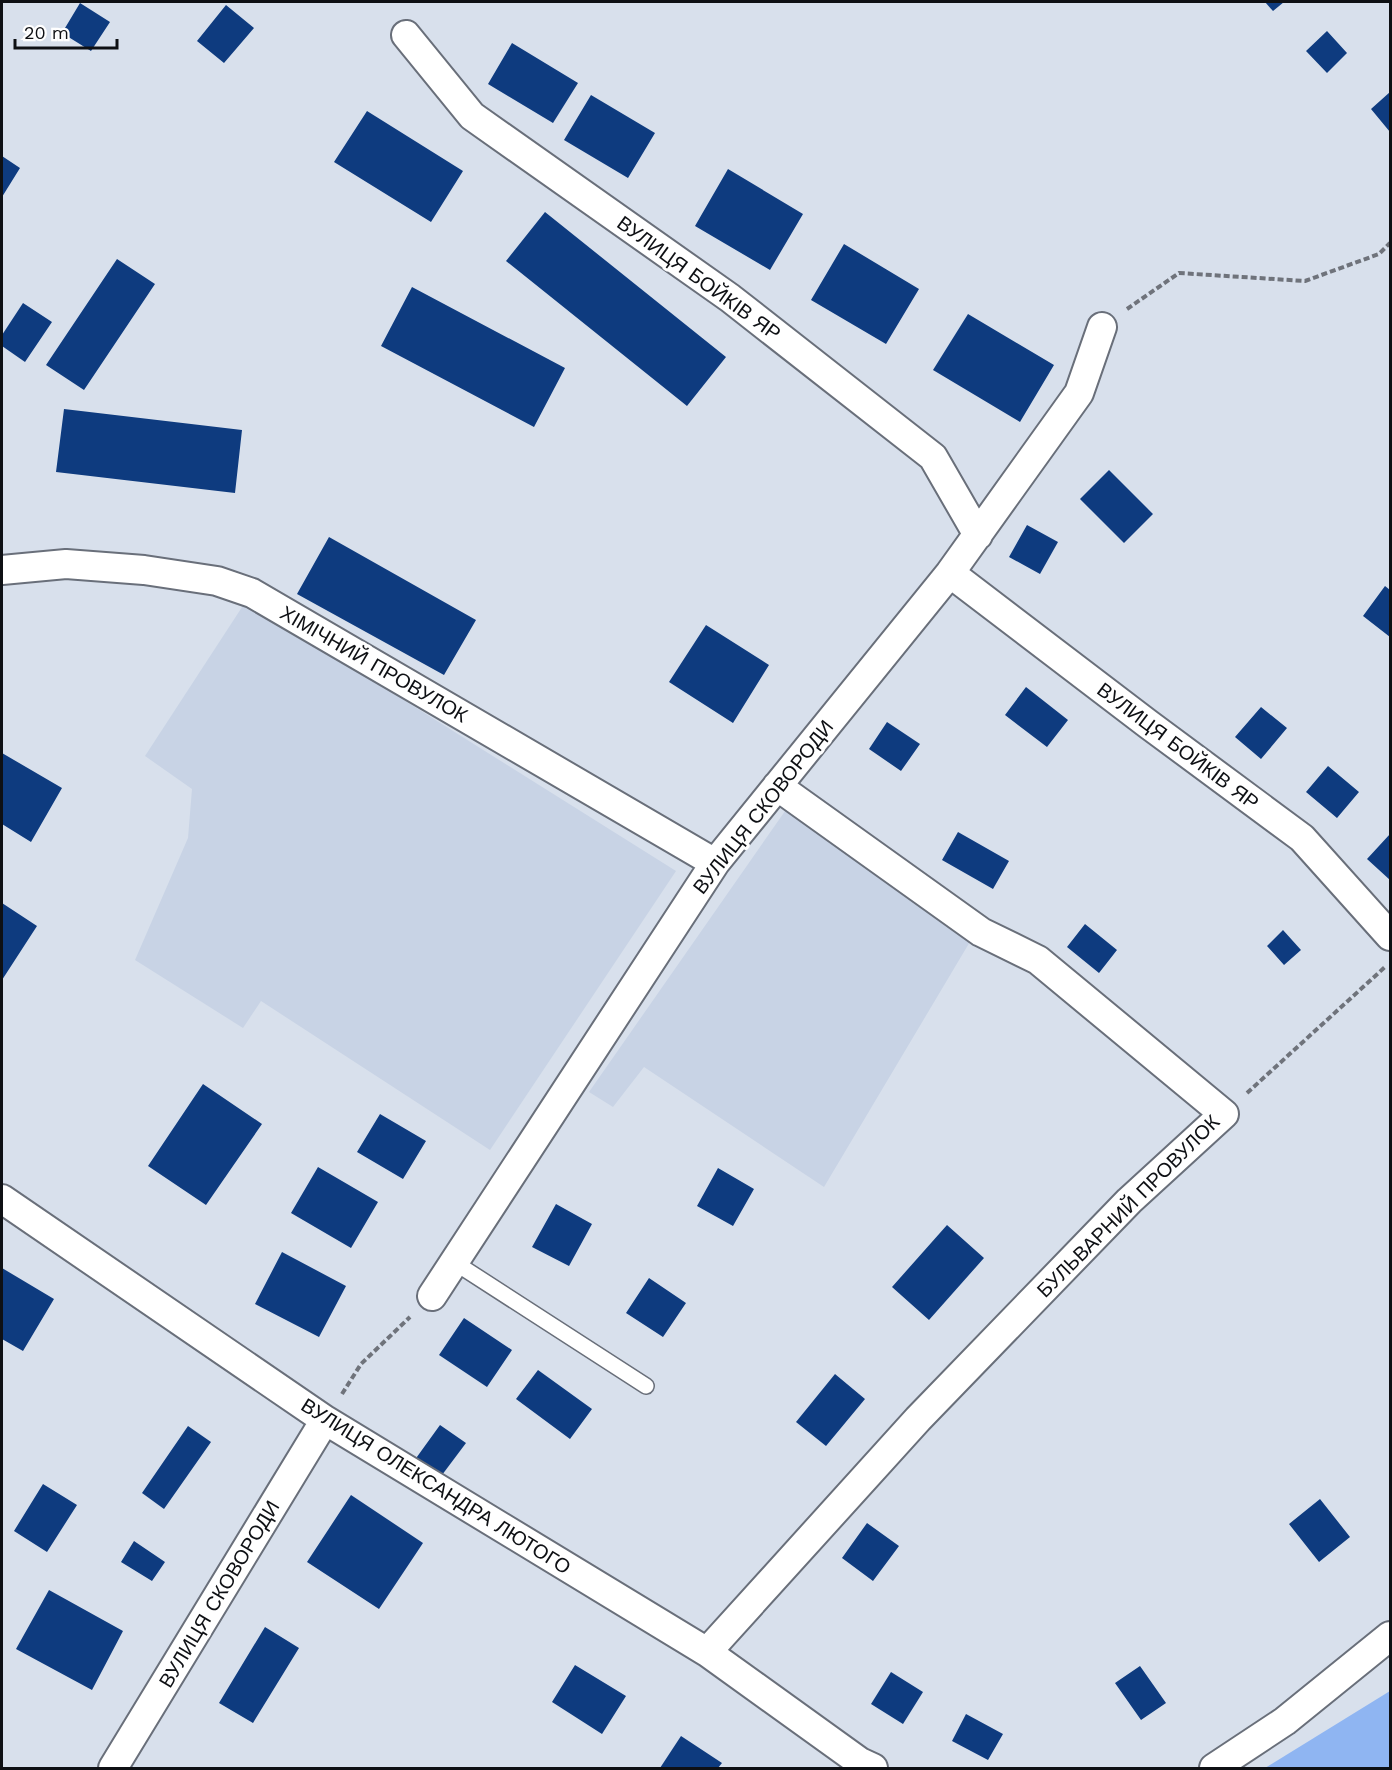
<svg xmlns="http://www.w3.org/2000/svg" width="1392" height="1770" viewBox="0 0 1392 1770" font-family="'Work Sans',sans-serif">
<style>
.built{fill:#c8d3e5}
.green{fill:#8fb5f2}
.building{fill:#0e3b7f}
.lines{fill:none;stroke-linecap:round;stroke-linejoin:round}
.lane-casing{stroke:#696f7a;stroke-width:18}
.street-casing{stroke:#696f7a;stroke-width:32}
.path{stroke:#6f737b;stroke-width:4;stroke-dasharray:6 3;stroke-linecap:butt}
.lane{stroke:#fff;stroke-width:15}
.street{stroke:#fff;stroke-width:28}
.labels{text-anchor:middle;stroke-width:6;stroke-linejoin:round;paint-order:stroke}
.street-label{font-size:20px;fill:#0e1014;stroke:#fff}
</style>
<rect width="100%" height="100%" fill="#d8e0ec"/>
<path class="built" d="M 246,601 L 676,871 L 490,1150 L 261,1001 L 243,1028 L 135,960 L 188,838 L 192,789 L 145,756 Z
M 790,804 L 971,940 L 824,1187 L 644,1067 L 613,1107 L 589,1092 Z"/>
<path class="green" d="M 1390,1691 L 1390,1768 L 1265,1768 Z"/>
<path class="building" d="M 1265,2 L 1284,2 L 1273,11 Z
M 80,3 L 110,22 L 91,51 L 62,33 Z
M 226,5 L 254,28 L 224,63 L 197,41 Z
M 1327,31 L 1347,53 L 1327,73 L 1306,51 Z
M 512,43 L 578,83 L 553,123 L 488,84 Z
M 1390,92 L 1390,132 L 1371,109 Z
M 591,95 L 655,133 L 628,178 L 564,140 Z
M 367,111 L 463,171 L 431,222 L 334,162 Z
M 2,156 L 20,168 L 2,197 Z
M 728,169 L 803,214 L 770,270 L 695,226 Z
M 545,212 L 726,357 L 687,406 L 506,261 Z
M 844,244 L 919,289 L 886,344 L 811,300 Z
M 117,259 L 155,284 L 84,390 L 46,365 Z
M 412,287 L 565,368 L 534,427 L 381,346 Z
M 23,303 L 52,322 L 25,362 L 2,346 L 2,335 Z
M 968,314 L 1054,365 L 1020,422 L 933,370 Z
M 64,409 L 242,430 L 235,493 L 56,472 Z
M 1109,470 L 1153,514 L 1124,543 L 1080,499 Z
M 1027,525 L 1058,542 L 1040,574 L 1009,557 Z
M 329,537 L 476,620 L 444,675 L 297,594 Z
M 1385,586 L 1390,590 L 1390,637 L 1363,616 Z
M 706,625 L 769,665 L 733,723 L 669,682 Z
M 1026,687 L 1068,720 L 1047,747 L 1005,715 Z
M 1261,707 L 1287,728 L 1261,759 L 1235,737 Z
M 887,722 L 920,744 L 901,771 L 869,749 Z
M 2,753 L 62,788 L 31,842 L 2,824 Z
M 1328,766 L 1359,792 L 1337,818 L 1306,792 Z
M 958,832 L 1009,861 L 993,889 L 942,860 Z
M 1390,834 L 1390,880 L 1367,859 Z
M 2,903 L 37,926 L 2,980 Z
M 1085,924 L 1117,950 L 1099,973 L 1067,947 Z
M 1283,930 L 1301,950 L 1284,965 L 1267,946 Z
M 203,1084 L 262,1124 L 206,1205 L 148,1166 Z
M 380,1114 L 426,1141 L 403,1179 L 357,1152 Z
M 318,1167 L 378,1202 L 351,1248 L 291,1213 Z
M 718,1168 L 754,1189 L 733,1226 L 697,1206 Z
M 556,1204 L 592,1224 L 569,1266 L 532,1247 Z
M 947,1225 L 984,1258 L 929,1320 L 892,1287 Z
M 282,1252 L 346,1286 L 319,1337 L 255,1304 Z
M 2,1268 L 54,1299 L 23,1351 L 2,1339 Z
M 649,1278 L 686,1303 L 663,1337 L 626,1313 Z
M 464,1318 L 512,1350 L 487,1387 L 439,1355 Z
M 538,1370 L 592,1409 L 570,1439 L 516,1399 Z
M 835,1374 L 865,1399 L 826,1446 L 796,1422 Z
M 440,1425 L 466,1443 L 439,1479 L 414,1461 Z
M 188,1426 L 211,1442 L 164,1509 L 142,1493 Z
M 43,1484 L 77,1505 L 47,1552 L 14,1531 Z
M 351,1495 L 423,1543 L 379,1609 L 307,1562 Z
M 1320,1499 L 1350,1537 L 1319,1562 L 1289,1524 Z
M 867,1523 L 899,1546 L 873,1581 L 842,1558 Z
M 134,1541 L 165,1562 L 152,1581 L 121,1562 Z
M 49,1590 L 123,1631 L 92,1690 L 16,1649 Z
M 265,1627 L 299,1648 L 253,1723 L 219,1703 Z
M 575,1665 L 626,1696 L 602,1734 L 552,1702 Z
M 1140,1666 L 1166,1703 L 1141,1720 L 1115,1683 Z
M 891,1672 L 923,1692 L 903,1724 L 871,1704 Z
M 966,1714 L 1003,1734 L 988,1760 L 952,1741 Z
M 681,1736 L 722,1763 L 718,1768 L 660,1768 Z"/>
<g class="lines">
<defs>
<path id="lane" d="M 454,1262 L 646,1386"/>
<path id="street" d="M 406,35 L 472,116 L 730,298 L 933,457 L 978,535
M 2,570 L 66,564 L 144,570 L 217,581 L 252,593 L 715,863
M 950,573 L 1148,724 L 1302,838 L 1390,936
M 2,1199 L 325,1420 L 707,1652 L 860,1762 L 873,1768
M 432,1296 L 715,863 L 950,573 L 1079,393 L 1102,327
M 707,1652 L 918,1419 L 1129,1201 L 1224,1114 L 1038,960 L 981,932 L 777,786
M 113,1768 L 325,1420
M 1214,1768 L 1285,1721 L 1390,1636"/>
</defs>
<use href="#lane" class="lane-casing"/>
<use href="#street" class="street-casing"/>
<path class="path" d="M 1127,309 L 1179,273 L 1305,281 L 1379,254 L 1390,243
M 1247,1093 L 1385,967
M 342,1394 L 361,1364 L 410,1317"/>
<use href="#lane" class="lane"/>
<use href="#street" class="street"/>
</g>
<g class="labels">
<g class="street-label">
<text transform="translate(699 278) rotate(36)" y="7">ВУЛИЦЯ БОЙКІВ ЯР</text>
<text transform="translate(374 664) rotate(30)" y="7">ХІМІЧНИЙ ПРОВУЛОК</text>
<text transform="translate(1178 746) rotate(37)" y="7">ВУЛИЦЯ БОЙКІВ ЯР</text>
<text transform="translate(763 807) rotate(-52)" y="7">ВУЛИЦЯ СКОВОРОДИ</text>
<text transform="translate(1128 1206) rotate(-45)" y="7">БУЛЬВАРНИЙ ПРОВУЛОК</text>
<text transform="translate(436 1486) rotate(32)" y="7">ВУЛИЦЯ ОЛЕКСАНДРА ЛЮТОГО</text>
<text transform="translate(219 1594) rotate(-59)" y="7">ВУЛИЦЯ СКОВОРОДИ</text>
</g>
</g>
<rect width="1392" height="1770" fill="none" stroke="#0e1014" stroke-width="6"/>
<path d="M15 39v9h102v-9" fill="none" stroke="#0e1014" stroke-width="3"/>
<text x="24" y="39" font-size="18" fill="#0e1014" stroke="#ffffff" stroke-width="4.5" paint-order="stroke">20 m</text>
</svg>
